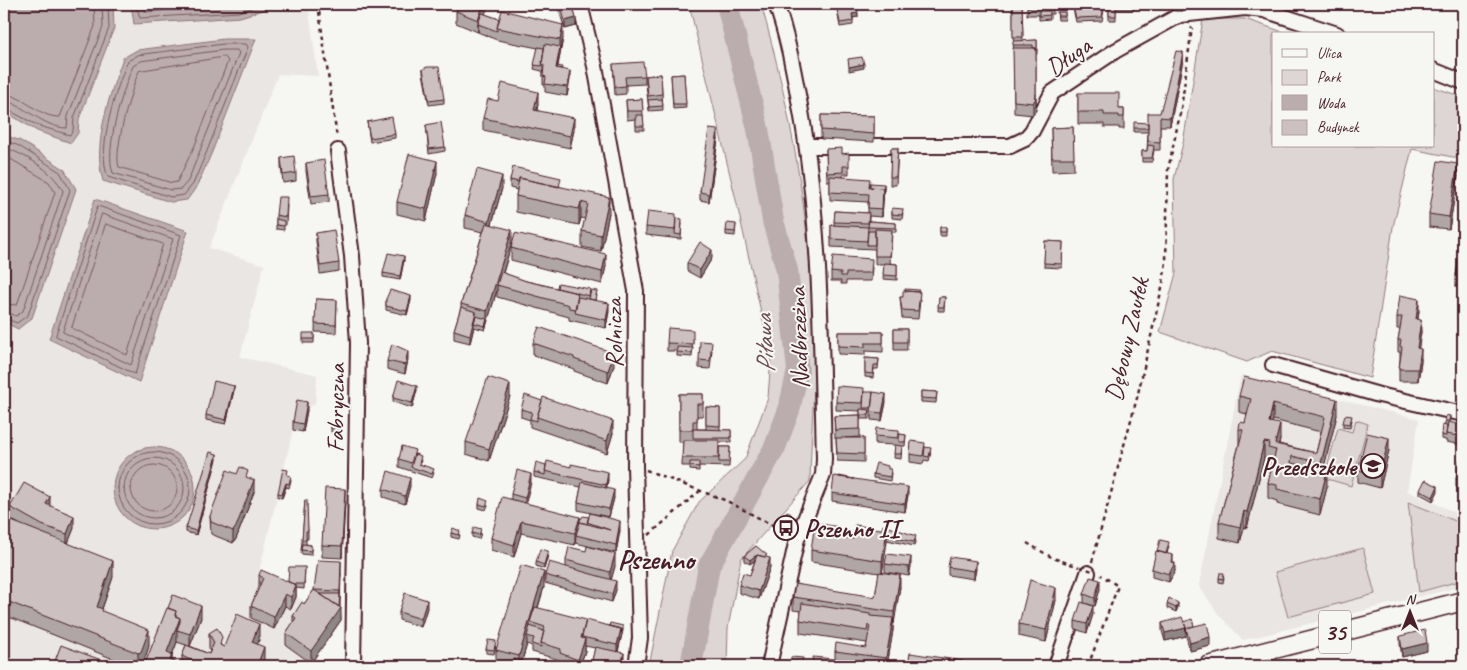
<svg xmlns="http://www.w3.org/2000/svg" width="1467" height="670" viewBox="0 0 1467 670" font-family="Caveat,sans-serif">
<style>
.built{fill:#e9e6e3}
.green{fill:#ddd6d5;stroke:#947a80}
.water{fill:#bbadae;stroke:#8e747a}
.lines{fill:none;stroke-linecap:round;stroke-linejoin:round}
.shore{stroke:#77585f;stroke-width:1}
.river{stroke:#bbadae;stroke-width:22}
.minor-casing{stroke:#4a1f2b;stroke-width:18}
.major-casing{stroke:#4a1f2b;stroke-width:21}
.path{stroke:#4a1f2b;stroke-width:2.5;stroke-dasharray:4 4;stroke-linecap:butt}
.minor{stroke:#f6f6f2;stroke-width:14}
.major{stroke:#f6f6f2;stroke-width:18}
.path-bridge{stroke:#4a1f2b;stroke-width:2.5;stroke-dasharray:4 4;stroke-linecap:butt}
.wall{fill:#afa6a5;stroke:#4a1f2b;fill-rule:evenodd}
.shaded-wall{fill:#8f8786;stroke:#4a1f2b}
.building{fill:#ccc1c0;stroke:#4a1f2b;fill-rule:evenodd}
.labels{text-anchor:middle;stroke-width:4;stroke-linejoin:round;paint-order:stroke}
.shield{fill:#f6f6f2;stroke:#7e6067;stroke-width:1}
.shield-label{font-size:24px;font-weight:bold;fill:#4a1f2b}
.street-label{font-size:25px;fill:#4a1f2b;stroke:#f6f6f2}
.poi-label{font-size:25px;font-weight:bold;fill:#4a1f2b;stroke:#f6f6f2;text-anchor:end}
.water-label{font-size:26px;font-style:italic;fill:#6c4a52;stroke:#f6f6f2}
.quarter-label{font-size:28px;font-weight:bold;fill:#4a1f2b;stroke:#f6f6f2}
</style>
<rect width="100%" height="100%" fill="#f6f6f2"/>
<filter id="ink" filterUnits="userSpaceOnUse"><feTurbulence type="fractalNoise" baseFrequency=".02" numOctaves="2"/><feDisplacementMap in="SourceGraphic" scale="10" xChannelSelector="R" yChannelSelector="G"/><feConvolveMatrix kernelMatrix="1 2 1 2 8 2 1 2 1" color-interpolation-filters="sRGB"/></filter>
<g filter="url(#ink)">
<path class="built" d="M 4,4 L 308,4 L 318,76 L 278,74 L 209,248 L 264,265 L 240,357 L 317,375 L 315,404 L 307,408 L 303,432 L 293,430 L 257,580 L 287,592 L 312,605 L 311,663 L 316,666 L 4,666 Z
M 1241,375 L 1419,419 L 1407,491 L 1463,516 L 1463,586 L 1243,640 L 1219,615 L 1199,586 Z"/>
<path class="green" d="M 689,4 L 761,4 C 791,109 810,220 814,329 C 816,379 811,431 810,481 L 741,559 L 728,628 L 727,666 L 649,666 L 672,551 L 699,502 L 745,459 L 768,398 L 771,357 L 736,200 Z
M 1203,19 L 1245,19 L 1289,34 L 1273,34 L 1273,146 L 1433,146 L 1433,87 L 1463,97 L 1463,159 L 1412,149 L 1393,227 L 1370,378 L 1272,351 L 1247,362 L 1160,332 L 1176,273 L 1174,179 L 1183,143 Z
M 1356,420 L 1368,424 L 1351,486 L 1324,478 L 1338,428 L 1352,432 Z
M 1408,502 L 1463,524 L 1463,580 L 1419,592 Z
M 1363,548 L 1375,594 L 1288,617 L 1275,572 Z"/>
<path class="water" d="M 4,4 L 113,4 L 114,28 L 79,119 L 78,133 L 71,143 L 37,131 L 4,111 Z
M 131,4 L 267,4 L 266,9 L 240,17 L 134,24 Z
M 224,39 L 256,39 L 212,152 L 197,186 L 187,200 L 171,202 L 103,181 C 92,144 110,94 123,58 L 137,50 Z
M 4,135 L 21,141 L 64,169 L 76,189 L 32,318 L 18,329 L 4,322 Z
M 95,199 L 188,231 L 139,382 L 49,339 Z
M113 488a41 41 0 1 1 82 0a41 41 0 1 1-82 0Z"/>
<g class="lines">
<path class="shore" d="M 136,4 L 140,18 L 239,12 L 262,4
M 142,4 L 146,12 L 246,4
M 224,44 L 246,44 L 248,47 L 207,151 L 193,184 L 184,195 L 171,197 L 108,177 C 96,150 116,88 128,61 L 138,55 Z
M 224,50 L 237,50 L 239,53 L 201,148 L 188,181 L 181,189 L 171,190 L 113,173 C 104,149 123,89 133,66 L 141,61 Z
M 225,57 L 228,61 L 195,145 L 177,182 L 172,183 L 119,167 C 113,151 132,87 139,71 Z
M 4,94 C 24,95 39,118 60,117 L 95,26 L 94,4
M 4,101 C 22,103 44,128 67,128 L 68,116 L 103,27 L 102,4
M 4,108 L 39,126 L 70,135 L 73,131 L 74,118 L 109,28 L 108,4
M 4,140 L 19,146 L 60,172 L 70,190 L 28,315 L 17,323 L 4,318
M 4,147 C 25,155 53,170 63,191 L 23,311 L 16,316 L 4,311
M 4,155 L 49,182 L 55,192 L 17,305 L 4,304
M 98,206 L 181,235 L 135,374 L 56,336 Z
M 102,214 L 173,239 L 131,365 L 63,332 Z
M 106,224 L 163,244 L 127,355 L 72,328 Z
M118 488a36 36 0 1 1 72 0a36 36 0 1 1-72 0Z
M124 488a30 30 0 1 1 60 0a30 30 0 1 1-60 0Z
M131 488a23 23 0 1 1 46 0a23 23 0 1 1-46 0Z"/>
<path class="river" d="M 691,666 L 709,566 L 775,447 L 789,410 L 798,370 L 787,270 L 773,221 L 758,129 L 727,4"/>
<defs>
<path id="minor" d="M 580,4 L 595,66 L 636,291 L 635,466 L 640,638 L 636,666
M 1433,70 L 1463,82
M 807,146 L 1010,146 L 1025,139 L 1032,131 L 1052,93 L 1115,51 L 1180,15 L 1245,8 L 1264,10 L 1337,34
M 338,151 L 352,256 L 358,343 L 353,666
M 1273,365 L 1379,395 L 1463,414
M 769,666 L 797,539 L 823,475 L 824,459 C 821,339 821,218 799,100 C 793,67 787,35 776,4
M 1056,666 L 1088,573"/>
<path id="major" d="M 1208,666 L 1463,601"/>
</defs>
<use href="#minor" class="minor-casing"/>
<use href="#major" class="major-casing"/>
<path class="path" d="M 318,4 L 337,138
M 646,470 L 727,501 L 787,533
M 649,535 L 701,490
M 1027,543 L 1053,558 L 1079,567
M 1092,562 L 1137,398 L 1163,283 L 1166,262 L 1168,170 L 1181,109 L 1192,27
M 1088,666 L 1118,586 L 1101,575"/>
<use href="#minor" class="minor"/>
<use href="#major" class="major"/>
<path class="path-bridge" d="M 1080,567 L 1096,572"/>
</g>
<path class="wall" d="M 549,4 L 572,4 L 576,26 L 565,29 L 558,8 L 549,7 Z
M 836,4 L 856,4 L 858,17 L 853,18 L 853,25 L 840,27 Z
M 1013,4 L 1022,4 L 1023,41 L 1037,40 L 1037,54 L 1036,54 L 1036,110 L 1033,115 L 1014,113 Z
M 1027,4 L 1053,4 L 1053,14 L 1050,14 L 1050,19 L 1039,20 L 1039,15 L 1027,15 Z
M 1072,4 L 1100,7 L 1104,10 L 1102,21 L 1076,22 Z
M 1108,4 L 1135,4 L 1135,9 L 1116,9 L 1116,20 L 1109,20 L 1109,9 L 1108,9 Z
M 1174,4 L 1182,4 L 1182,11 L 1174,11 Z
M 1354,4 L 1367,4 L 1366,7 Z
M 456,11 L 485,14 L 499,19 L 563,38 L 558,66 L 562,69 L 570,79 L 567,96 L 545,92 L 545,85 L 543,85 L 543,73 L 542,71 L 534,69 L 538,48 L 497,40 L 456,23 Z
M 1057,12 L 1065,12 L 1065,20 L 1058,20 Z
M 1183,60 L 1170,126 L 1160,126 L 1160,150 L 1154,150 L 1152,162 L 1142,162 L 1142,151 L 1147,151 L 1148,132 L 1134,132 L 1134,128 L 1148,123 L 1160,113 Z
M 613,64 L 645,76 L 645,84 L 626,85 L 626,94 L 615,95 Z
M 423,69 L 444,99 L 444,103 L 429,105 L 423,73 Z
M 661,74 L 663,110 L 649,111 L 646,84 L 646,76 Z
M 684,74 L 686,108 L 673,109 L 671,75 Z
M 1078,93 L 1119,109 L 1124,109 L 1124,129 L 1119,129 L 1119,127 L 1104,127 L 1104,124 L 1078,124 Z
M 642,99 L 644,130 L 636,130 L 636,119 L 627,120 L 626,100 Z
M 498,101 L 538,104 L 537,110 L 574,130 L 570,148 L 483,130 L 483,118 Z
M 821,115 L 874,116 L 874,142 L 821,139 Z
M 367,122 L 395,134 L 395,138 L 370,142 Z
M 426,125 L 445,147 L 445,151 L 429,154 Z
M 1073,127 L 1074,170 L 1052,171 L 1051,128 Z
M 718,139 L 709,202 L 700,200 L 700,192 Z
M 891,148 L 898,148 L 896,185 L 890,185 Z
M 826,149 L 842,154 L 849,166 L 849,174 L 843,174 L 843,177 L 870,183 L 884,188 L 882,217 L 869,216 L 869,221 L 896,223 L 896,232 L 892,232 L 890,263 L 897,264 L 897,280 L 883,279 L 884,264 L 875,264 L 875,249 L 831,247 L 831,225 L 834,225 L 835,211 L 868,213 L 868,202 L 830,200 L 830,181 L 827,181 Z
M 281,158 L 296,173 L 296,181 L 283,183 L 281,166 Z
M 306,163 L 329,194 L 329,202 L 311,204 L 306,171 Z
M 437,173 L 426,221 L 397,214 L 397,202 Z
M 1458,176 L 1449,229 L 1429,227 L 1429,214 Z
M 510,180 L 561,187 L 609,213 L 601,251 L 582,247 L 582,231 L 585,219 L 581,218 L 579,225 L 516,212 L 516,196 L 517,190 L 510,188 Z
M 502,188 L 492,224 L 512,242 L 503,273 L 526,281 L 557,288 L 590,293 L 597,295 L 596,301 L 609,311 L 606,328 L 569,320 L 569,317 L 497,297 L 497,290 L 485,330 L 474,327 L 470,343 L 454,339 L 454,330 L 461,307 L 461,304 L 483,232 L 465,228 L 465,215 Z
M 287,205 L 286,225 L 284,225 L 284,230 L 276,229 L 276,215 Z
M 892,208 L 903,213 L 902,219 L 892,218 Z
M 676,218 L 682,223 L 681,239 L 646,235 L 646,227 Z
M 736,224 L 735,236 L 726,235 L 726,231 Z
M 940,227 L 946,227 L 946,236 L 940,236 Z
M 316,233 L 339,263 L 339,271 L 320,274 L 316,241 Z
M 1463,237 L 1463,288 L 1456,287 L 1456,275 Z
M 1045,241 L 1063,242 L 1062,268 L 1044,267 Z
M 511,248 L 606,266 L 602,284 L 511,260 Z
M 712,258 L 700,278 L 687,271 L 687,263 Z
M 404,260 L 400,280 L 383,277 L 383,273 Z
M 872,267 L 871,281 L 846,281 L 846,284 L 841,284 L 841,281 L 831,281 L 831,272 Z
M 900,297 L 920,300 L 918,319 L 902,318 Z
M 939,297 L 945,297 L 944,311 L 938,311 Z
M 316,299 L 337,300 L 336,333 L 315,332 Z
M 386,299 L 411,300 L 407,315 L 386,310 Z
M 1419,311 L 1418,319 L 1421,332 L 1418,349 L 1421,361 L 1418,381 L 1399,381 L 1399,369 L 1400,359 L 1400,352 L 1398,352 L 1398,340 L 1400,329 L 1397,329 L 1397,317 Z
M 894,329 L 907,329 L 907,350 L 894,350 Z
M 838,332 L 883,332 L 883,352 L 865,351 L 865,355 L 838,354 Z
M 314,333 L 314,343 L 303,343 L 303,339 Z
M 693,338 L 692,357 L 677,356 L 677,351 L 667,351 L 667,343 Z
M 533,343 L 614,365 L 608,383 L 574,371 L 574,369 L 533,355 Z
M 712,350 L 710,369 L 699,368 L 699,360 Z
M 865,358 L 879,359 L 878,369 L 874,369 L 873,378 L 865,377 Z
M 408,360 L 405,374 L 387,369 L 387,361 Z
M 234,390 L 226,424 L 206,420 L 206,415 Z
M 417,390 L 412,408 L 393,402 L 393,398 Z
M 921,391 L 937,392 L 936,403 L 921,402 Z
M 864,392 L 886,402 L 882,421 L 871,420 L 871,412 L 869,412 L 869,419 L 860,419 L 860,411 L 836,410 L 836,402 Z
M 679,394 L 703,394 L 703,416 L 697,416 L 697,429 L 706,429 L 706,407 L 720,408 L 720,430 L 731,430 L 731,442 L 719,442 L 719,447 L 730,447 L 729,467 L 699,466 L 699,471 L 690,470 L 690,466 L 682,466 L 683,442 L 679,442 Z
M 510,396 L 489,461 L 466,454 L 466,442 Z
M 1239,396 L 1337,415 L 1323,470 L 1327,487 L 1320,515 L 1277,504 L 1277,501 L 1268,498 L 1268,483 L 1272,465 L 1268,464 L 1268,459 L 1264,458 L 1247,528 L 1244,527 L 1240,543 L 1219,538 L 1219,522 L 1239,445 L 1239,429 L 1245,423 L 1247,414 L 1239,412 ZM 1273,420 L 1321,432 L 1316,453 L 1279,444 L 1280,440 L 1272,422 Z
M 521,409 L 613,433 L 607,453 L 530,427 L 530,420 L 521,417 Z
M 307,410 L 303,432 L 293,430 L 293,422 Z
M 860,415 L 860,437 L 845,438 L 864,438 L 864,462 L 837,461 L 836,438 L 835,438 L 834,416 Z
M 1450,416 L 1450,423 L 1463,425 L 1463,445 L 1446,442 L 1446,440 L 1441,439 L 1441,435 L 1447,426 L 1447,425 L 1445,425 L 1445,421 Z
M 1352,420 L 1350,428 L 1343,427 L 1343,423 Z
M 331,423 L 340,424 L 339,432 L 331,432 Z
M 899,434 L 906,435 L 905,446 L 902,446 L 901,459 L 894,458 L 895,445 L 875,444 L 875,436 Z
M 925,447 L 931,452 L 929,461 L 924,460 L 923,464 L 910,462 L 910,454 Z
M 1389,450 L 1380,488 L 1358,482 L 1358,470 Z
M 415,454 L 421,460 L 420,464 L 434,473 L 432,478 L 399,467 L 399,459 Z
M 217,459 L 196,535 L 186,532 L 186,528 Z
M 1463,460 L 1463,488 L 1456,487 L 1456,479 Z
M 546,465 L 608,480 L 606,488 L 614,498 L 609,517 L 578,510 L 578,502 L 581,487 L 534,477 L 534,472 Z
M 888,469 L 891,473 L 890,481 L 873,478 L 873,474 Z
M 288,475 L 291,480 L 289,488 L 286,487 L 282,498 L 278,497 L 278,493 Z
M 248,478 L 254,492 L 236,539 L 233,543 L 211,534 L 210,516 Z
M 531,482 L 525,503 L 580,519 L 620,530 L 616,553 L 576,543 L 575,545 L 521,533 L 514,557 L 491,550 L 491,538 L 511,499 L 511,494 Z
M 410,486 L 405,504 L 383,497 L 383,489 Z
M 1420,490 L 1438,491 L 1433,501 L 1420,494 Z
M 832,493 L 908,495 L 905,512 L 832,501 Z
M 305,500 L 308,531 L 308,539 L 306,539 L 306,544 L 311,545 L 311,555 L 301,554 Z
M 345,501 L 342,558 L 322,557 L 322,545 Z
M 479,504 L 488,505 L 486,510 L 479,508 Z
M 50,506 L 74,528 L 68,543 L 113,577 L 102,609 L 103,612 L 149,646 L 142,666 L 131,666 L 4,615 L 4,518 L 19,524 L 10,519 L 10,507 Z
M 791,518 L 784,528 L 779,524 L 779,520 Z
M 855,525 L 916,540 L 914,546 L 887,540 L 882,572 L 900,587 L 893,624 L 893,630 L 887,666 L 854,666 L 835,659 L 835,651 L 866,648 L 867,643 L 800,633 L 800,620 L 801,611 L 793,610 L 793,597 L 875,597 L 879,573 L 811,562 L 811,550 L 839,537 L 853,539 Z
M 451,533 L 460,535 L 459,539 L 451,537 Z
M 472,533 L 481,533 L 479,539 L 472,537 Z
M 756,546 L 767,558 L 770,567 L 759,599 L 739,593 L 739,585 L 750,575 L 755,560 L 750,564 L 744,561 L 744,556 Z
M 1169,546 L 1167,554 L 1173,563 L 1175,571 L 1169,582 L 1152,577 L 1152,569 L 1157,551 Z
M 586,551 L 615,566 L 611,580 L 616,590 L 612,602 L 545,583 L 545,575 L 566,567 L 566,560 Z
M 548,555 L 544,569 L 536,566 L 536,562 Z
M 885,564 L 911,566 L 909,576 L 885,572 Z
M 305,567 L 304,589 L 296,588 L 296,597 L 291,609 L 285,606 L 274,629 L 251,618 L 251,606 L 259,587 L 259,575 L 288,582 Z
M 948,567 L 976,569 L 974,579 L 948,575 Z
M 341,573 L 340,607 L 341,620 L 311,663 L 286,645 L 286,633 L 293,623 L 293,616 L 304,604 L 314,590 Z
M 1224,577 L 1223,583 L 1219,582 L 1219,578 Z
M 544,587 L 538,608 L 586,624 L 623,630 L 618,652 L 624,662 L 623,666 L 591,666 L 595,648 L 585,646 L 585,651 L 580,666 L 563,666 L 560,665 L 560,660 L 532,652 L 532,646 L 527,644 L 522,661 L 537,666 L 496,666 L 496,650 Z
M 1100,589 L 1095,606 L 1084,603 L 1084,594 Z
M 1056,600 L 1046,642 L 1019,636 L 1019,624 Z
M 1167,604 L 1178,607 L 1176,612 L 1167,608 Z
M 168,608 L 201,618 L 190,646 L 209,654 L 210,652 L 209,649 L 209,633 L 222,646 L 224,647 L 259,640 L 257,644 L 264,663 L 263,666 L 144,666 ZM 177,642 L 186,645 L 182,656 L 182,665 L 172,661 L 172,655 Z
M 427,608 L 421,627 L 399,620 L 399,612 Z
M 1093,614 L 1087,633 L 1075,629 L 1075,621 Z
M 1184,622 L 1194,626 L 1210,646 L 1190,651 L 1186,636 L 1165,641 L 1162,631 L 1162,623 Z
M 1400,636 L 1427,651 L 1402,657 L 1400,644 Z
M 496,646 L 494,654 L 486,653 L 486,649 Z"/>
<path class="shaded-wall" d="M 484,4 L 489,4 L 481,25 L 478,24 L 478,32 L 478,20 Z
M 858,13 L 858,17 L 852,18 L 852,14 Z
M 576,18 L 576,26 L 565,29 L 565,21 Z
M 563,25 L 563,38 L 560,52 L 560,40 Z
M 560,47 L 560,55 L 556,72 L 556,68 Z
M 1183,52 L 1183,60 L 1170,126 L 1170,118 Z
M 864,64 L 864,68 L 849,71 L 849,67 Z
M 570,71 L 570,79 L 567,96 L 567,87 Z
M 538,92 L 538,104 L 534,122 L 534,110 Z
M 1036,94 L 1036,110 L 1033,115 L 1033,103 L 1034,97 Z
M 574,118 L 574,130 L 570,148 L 570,136 Z
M 718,130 L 718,139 L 709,202 L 709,194 Z
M 437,161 L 437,173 L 426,221 L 426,209 Z
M 1458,164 L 1458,176 L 1449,229 L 1449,217 Z
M 502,176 L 502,188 L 489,234 L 489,222 Z
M 884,184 L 884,188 L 882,217 L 882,209 Z
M 609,197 L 609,213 L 601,251 L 601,235 Z
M 581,202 L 581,218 L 579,225 L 579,209 Z
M 512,230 L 512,242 L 499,286 L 497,285 L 497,290 L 485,330 L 485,326 L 487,319 L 487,311 Z
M 712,250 L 712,258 L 700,278 L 700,270 Z
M 606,254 L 606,266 L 602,284 L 602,272 Z
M 404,256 L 404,260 L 400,280 L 400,276 Z
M 411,296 L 411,300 L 407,315 L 407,311 Z
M 1419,299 L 1419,311 L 1416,331 L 1416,319 Z
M 609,303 L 609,311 L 606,328 L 606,320 Z
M 476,312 L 476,320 L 474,323 L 474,327 L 470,343 L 470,335 Z
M 1421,320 L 1421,332 L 1417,361 L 1417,348 Z
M 1421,349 L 1421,361 L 1418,381 L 1418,369 Z
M 408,351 L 408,360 L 405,374 L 405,365 Z
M 614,353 L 614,365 L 608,383 L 608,371 Z
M 510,384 L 510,396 L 489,461 L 489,449 Z
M 234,386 L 234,390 L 226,424 L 226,420 Z
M 417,386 L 417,390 L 412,408 L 412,403 Z
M 886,394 L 886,402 L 882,421 L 882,413 Z
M 1337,399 L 1337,415 L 1321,479 L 1321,463 Z
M 307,402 L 307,410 L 303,432 L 303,424 Z
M 1273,404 L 1273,420 L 1269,437 L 1269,422 Z
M 613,421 L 613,433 L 607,453 L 607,441 Z
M 1280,424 L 1280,440 L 1276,455 L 1275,444 Z
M 1389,438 L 1389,450 L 1380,488 L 1380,475 Z
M 1264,442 L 1264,458 L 1247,528 L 1247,512 Z
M 217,454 L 217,459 L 196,535 L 196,531 Z
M 1327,471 L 1327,487 L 1320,515 L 1320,499 Z
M 608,472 L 608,480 L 606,493 L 606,485 Z
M 531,474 L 531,482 L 525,506 L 525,498 Z
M 410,478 L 410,486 L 405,504 L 405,496 Z
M 254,480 L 254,492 L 236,539 L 233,543 L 233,531 Z
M 286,483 L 286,487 L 282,498 L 282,494 Z
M 1438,486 L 1438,491 L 1433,501 L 1433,497 Z
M 908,487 L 908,495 L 905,512 L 905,504 Z
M 345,489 L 345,501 L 342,558 L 342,546 Z
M 614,490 L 614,498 L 609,517 L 609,509 Z
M 50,497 L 50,509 L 46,504 Z
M 1244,511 L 1244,527 L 1240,543 L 1240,527 Z
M 791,514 L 791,518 L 784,528 L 784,523 Z
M 74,516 L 74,528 L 67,546 L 67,534 Z
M 580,517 L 580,529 L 576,535 L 575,545 L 575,533 Z
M 521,521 L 521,533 L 514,557 L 514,545 Z
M 620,521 L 620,530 L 616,553 L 616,545 Z
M 887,530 L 887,542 L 882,574 L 882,561 Z
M 548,551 L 548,555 L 544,569 L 544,565 Z
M 615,554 L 615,566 L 610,584 L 610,572 Z
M 1173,555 L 1173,564 L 1175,563 L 1175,571 L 1169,582 L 1169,574 Z
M 755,556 L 755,560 L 750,564 L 750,560 Z
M 911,557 L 911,566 L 909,576 L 909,567 Z
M 770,558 L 770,567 L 759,599 L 759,591 Z
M 113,561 L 113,577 L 97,623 L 97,607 Z
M 341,561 L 341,573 L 339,611 L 341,608 L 341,620 L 311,663 L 311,651 L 340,594 Z
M 976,561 L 976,569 L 974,579 L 974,571 Z
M 544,572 L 544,587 L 533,623 L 530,622 L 530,634 L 527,636 L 527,644 L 520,666 L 519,666 L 519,656 Z
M 900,575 L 900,587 L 894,624 L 894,612 Z
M 1100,580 L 1100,589 L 1095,606 L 1095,598 Z
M 616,581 L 616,590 L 612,602 L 612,594 Z
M 296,585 L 296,597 L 291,609 L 291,597 Z
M 1056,588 L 1056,600 L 1046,642 L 1046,630 Z
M 285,594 L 285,606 L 274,629 L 274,617 Z
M 427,600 L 427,608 L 421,627 L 421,619 Z
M 1178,603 L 1178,607 L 1176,612 L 1176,608 Z
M 201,606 L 201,618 L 190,646 L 190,634 Z
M 1093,606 L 1093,614 L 1087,633 L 1087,624 Z
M 180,618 L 180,631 L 177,630 L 177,642 L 172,655 L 172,666 L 167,652 Z
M 893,618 L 893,630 L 887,666 L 886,666 L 886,658 Z
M 6,619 L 6,635 L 4,640 L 4,624 Z
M 259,624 L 259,640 L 252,658 L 252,642 Z
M 623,626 L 623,630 L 617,653 L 617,645 L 621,629 Z
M 1186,628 L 1186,636 L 1165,641 L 1165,633 Z
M 149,630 L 149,646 L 142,666 L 138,666 L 138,653 Z
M 1210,637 L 1210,646 L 1190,651 L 1190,643 Z
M 585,639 L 585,651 L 580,666 L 578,666 L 578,660 Z
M 1427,643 L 1427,651 L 1402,657 L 1402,649 Z
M 264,647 L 264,663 L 263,666 L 257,666 Z
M 624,653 L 624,662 L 623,666 L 621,666 Z"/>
<path class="building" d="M 459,4 L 484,4 L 478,20 L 456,11 Z
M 560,4 L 572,4 L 576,18 L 565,21 Z
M 836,4 L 856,4 L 858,13 L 852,14 L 853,21 L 840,23 Z
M 1013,4 L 1022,4 L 1023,37 L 1013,37 Z
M 1027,4 L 1053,4 L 1053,6 L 1027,7 Z
M 1072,4 L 1100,4 L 1100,7 L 1104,6 L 1102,17 L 1076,18 Z
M 1108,4 L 1135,4 L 1135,5 L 1108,5 Z
M 1174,4 L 1182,4 L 1182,7 L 1174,7 Z
M 1109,6 L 1116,6 L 1116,16 L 1109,16 Z
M 502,10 L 563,25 L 560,40 L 497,28 Z
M 1039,11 L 1050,11 L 1050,15 L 1039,16 Z
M 1057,12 L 1065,12 L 1065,16 L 1058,16 Z
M 482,13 L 499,19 L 497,28 L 497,31 L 478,24 Z
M 1037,40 L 1037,50 L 1036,50 L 1036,48 L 1033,48 L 1033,45 L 1013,45 L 1013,41 Z
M 545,44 L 560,47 L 556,68 L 570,71 L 567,87 L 545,84 L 546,77 L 543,76 L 544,66 L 542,62 Z
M 538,47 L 544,48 L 542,66 L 534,65 Z
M 1013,48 L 1036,48 L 1036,94 L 1034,97 L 1036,98 L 1033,103 L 1014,101 Z
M 1176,51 L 1183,52 L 1170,118 L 1160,117 L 1160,142 L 1148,141 L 1148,113 L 1160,113 Z
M 862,57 L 864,64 L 849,67 L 848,59 Z
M 643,62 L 645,76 L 625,77 L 626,86 L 615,87 L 613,64 Z
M 557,66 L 562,67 L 561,69 L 557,68 Z
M 427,67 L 439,67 L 444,99 L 429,101 L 423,69 Z
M 661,74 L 662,94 L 648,96 L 646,76 Z
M 684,74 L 686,104 L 673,104 L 671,75 Z
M 502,83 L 538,92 L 534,110 L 574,118 L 570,136 L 483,118 L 488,99 L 498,101 Z
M 1078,93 L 1119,93 L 1119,109 L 1124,109 L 1124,117 L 1119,117 L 1119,115 L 1104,115 L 1104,112 L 1078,112 Z
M 642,99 L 643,111 L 627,111 L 626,100 Z
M 662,99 L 663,106 L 649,107 L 648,100 Z
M 636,115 L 643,115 L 644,126 L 636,126 Z
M 821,115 L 874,116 L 874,134 L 821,130 Z
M 392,117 L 395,134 L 370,138 L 367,122 Z
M 441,122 L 445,147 L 429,149 L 426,125 Z
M 1134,122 L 1148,123 L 1148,128 L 1134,128 Z
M 1073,127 L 1074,158 L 1052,158 L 1051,128 Z
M 709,129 L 718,130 L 709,194 L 700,192 Z
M 1148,145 L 1154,146 L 1152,158 L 1142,158 L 1142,151 L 1147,151 Z
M 842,148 L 842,154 L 849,153 L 849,166 L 843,166 L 843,172 L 827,173 L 826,149 Z
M 891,148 L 898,148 L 896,177 L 890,177 Z
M 409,154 L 437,161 L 426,209 L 397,202 Z
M 294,156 L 296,173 L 283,175 L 281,158 Z
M 324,160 L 329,194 L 311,196 L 306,163 Z
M 1438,161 L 1458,164 L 1449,217 L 1429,214 Z
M 513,167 L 561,178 L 559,187 L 519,178 L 519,182 L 510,180 Z
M 477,169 L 502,176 L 489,222 L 465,215 Z
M 830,176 L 870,179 L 869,187 L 883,188 L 882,209 L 868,208 L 869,194 L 830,192 Z
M 519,178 L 609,197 L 601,235 L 582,231 L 588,204 L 581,202 L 579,209 L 516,196 Z
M 870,183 L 884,184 L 883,192 L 883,188 L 870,187 Z
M 278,197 L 287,197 L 286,217 L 276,215 Z
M 892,208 L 903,209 L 902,215 L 892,214 Z
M 648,211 L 676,214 L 675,230 L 646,227 Z
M 835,211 L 869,213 L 868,223 L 834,222 Z
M 676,218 L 682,219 L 681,235 L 675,234 Z
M 276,219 L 284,221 L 284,226 L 276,225 Z
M 869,221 L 896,223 L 896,228 L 868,227 Z
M 486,223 L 512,230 L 487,311 L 461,304 Z
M 727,223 L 736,224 L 735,232 L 726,231 Z
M 831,225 L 868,227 L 867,241 L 831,239 Z
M 940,227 L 946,227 L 946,232 L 940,232 Z
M 875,229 L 892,230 L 890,256 L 875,256 Z
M 334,230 L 339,263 L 320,266 L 316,233 Z
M 868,231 L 875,231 L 875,245 L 867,245 Z
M 515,233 L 606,254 L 602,272 L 511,248 Z
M 1463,237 L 1463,276 L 1456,275 Z
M 1045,241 L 1063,242 L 1062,264 L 1044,263 Z
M 700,242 L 712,250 L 700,270 L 687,263 Z
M 388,253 L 404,256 L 400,276 L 383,273 Z
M 833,256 L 872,259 L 871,273 L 846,273 L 846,276 L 841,276 L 841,273 L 831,272 Z
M 884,263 L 897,264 L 897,276 L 883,275 Z
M 501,272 L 526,281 L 578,293 L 575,309 L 569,308 L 569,305 L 497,285 Z
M 558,283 L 590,289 L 589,296 L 557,288 Z
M 905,289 L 919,290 L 919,292 L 905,291 Z
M 390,290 L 411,296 L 407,311 L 386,306 L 386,299 Z
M 591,290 L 597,291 L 595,300 L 589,299 Z
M 903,291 L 920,292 L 918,311 L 902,310 L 900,297 L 903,297 Z
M 1400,295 L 1419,299 L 1416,319 L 1421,320 L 1417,348 L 1421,349 L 1418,369 L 1399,369 L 1402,347 L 1400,346 L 1401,340 L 1398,340 L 1402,317 L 1397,317 Z
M 578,297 L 609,303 L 606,320 L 575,313 Z
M 939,297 L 945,297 L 944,307 L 938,307 Z
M 316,299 L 337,300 L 336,325 L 315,324 Z
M 461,307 L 476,312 L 470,335 L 454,330 Z
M 476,316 L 487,319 L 485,326 L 474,323 Z
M 539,327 L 614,353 L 608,371 L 574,359 L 574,357 L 533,343 Z
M 668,328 L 693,330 L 693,344 L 667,343 Z
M 894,329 L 907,329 L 907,342 L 894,342 Z
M 838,332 L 883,332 L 883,343 L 865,343 L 865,347 L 838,346 Z
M 303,333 L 314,333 L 314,339 L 303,339 Z
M 700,341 L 712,342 L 710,361 L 699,360 Z
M 392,344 L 408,351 L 405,365 L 387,361 Z
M 677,347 L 693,348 L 692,353 L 677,352 Z
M 865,358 L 879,359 L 878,365 L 874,365 L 873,374 L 865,373 Z
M 488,377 L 510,384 L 489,449 L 466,442 Z
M 1244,377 L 1337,399 L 1321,463 L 1292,456 L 1291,463 L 1327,471 L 1320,499 L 1277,489 L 1277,485 L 1268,483 L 1276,450 L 1268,448 L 1270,443 L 1264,442 L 1247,512 L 1244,511 L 1240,527 L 1219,522 L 1243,430 L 1239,429 L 1240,422 L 1245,423 L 1251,399 L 1239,396 ZM 1273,404 L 1325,417 L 1316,453 L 1275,444 L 1280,424 L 1269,422 Z
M 398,380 L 417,386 L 412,403 L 393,398 Z
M 214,381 L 234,386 L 226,420 L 206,415 Z
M 837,386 L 864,388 L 863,403 L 836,402 Z
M 921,391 L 937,392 L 936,399 L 921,398 Z
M 864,392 L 873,392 L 871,408 L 863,408 Z
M 873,392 L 886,394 L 882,413 L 871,412 Z
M 679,394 L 703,394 L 703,404 L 697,404 L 697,421 L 693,421 L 693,430 L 679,430 Z
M 525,395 L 542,401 L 537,417 L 537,421 L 530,419 L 532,412 L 521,409 Z
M 543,397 L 613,421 L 607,441 L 537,417 Z
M 297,400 L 307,402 L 303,424 L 293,422 Z
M 706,407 L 720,408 L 720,426 L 706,425 Z
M 860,409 L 870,410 L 869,415 L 860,415 Z
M 860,415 L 860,429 L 835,430 L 834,416 Z
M 1345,415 L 1352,416 L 1350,424 L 1343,423 Z
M 1446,415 L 1450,416 L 1449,421 L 1445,421 Z
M 1448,422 L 1463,425 L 1463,437 L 1446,434 Z
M 331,423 L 340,424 L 339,428 L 331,428 Z
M 1442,425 L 1447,426 L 1446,436 L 1441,435 Z
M 876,428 L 899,430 L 899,438 L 875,436 Z
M 693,429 L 731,430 L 731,438 L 693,438 Z
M 1367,433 L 1389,438 L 1380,475 L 1358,470 Z
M 899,434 L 906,435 L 905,442 L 899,442 Z
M 836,438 L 864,438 L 864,454 L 837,453 Z
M 683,440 L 719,440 L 719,458 L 682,458 Z
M 911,441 L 925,443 L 923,456 L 910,454 Z
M 895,445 L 902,446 L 901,454 L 894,454 Z
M 402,446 L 415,450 L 411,463 L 399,459 Z
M 719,447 L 730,447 L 729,462 L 719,462 Z
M 925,447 L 931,448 L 929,457 L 924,456 Z
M 210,452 L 217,454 L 196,531 L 186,528 Z
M 415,454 L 421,456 L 419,464 L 434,469 L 432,474 L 411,467 Z
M 1460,459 L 1463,460 L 1463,480 L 1456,479 Z
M 547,461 L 571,467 L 571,464 L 608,472 L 606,485 L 545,471 Z
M 536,462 L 546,465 L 545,475 L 534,472 Z
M 690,462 L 699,462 L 699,467 L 690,466 Z
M 876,463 L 888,466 L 888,469 L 891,469 L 890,477 L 873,474 Z
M 240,467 L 248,471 L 246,477 L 254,480 L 236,527 L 233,531 L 211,522 L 210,516 L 227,470 L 237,474 Z
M 283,469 L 288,470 L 287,475 L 291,476 L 289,484 L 286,483 L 282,494 L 278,493 Z
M 517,470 L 531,474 L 525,498 L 511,494 Z
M 388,471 L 410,478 L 405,496 L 383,489 Z
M 834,476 L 908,487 L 905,504 L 832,493 Z
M 839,476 L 854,479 L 839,477 Z
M 1425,480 L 1438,486 L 1433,497 L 1420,490 Z
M 582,482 L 614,490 L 609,509 L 578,502 Z
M 24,483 L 50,497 L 46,504 L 74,516 L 67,534 L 42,525 L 10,507 Z
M 325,488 L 345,489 L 342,546 L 322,545 Z
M 502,497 L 580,517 L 575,533 L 521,521 L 514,545 L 491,538 Z
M 480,498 L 488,501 L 486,506 L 479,504 Z
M 305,500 L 307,500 L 308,531 L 306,531 L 306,540 L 302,540 Z
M 787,511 L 791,514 L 784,523 L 779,520 Z
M 590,513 L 620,521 L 616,545 L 576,535 L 580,522 L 610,530 L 587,522 Z
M 583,516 L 589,517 L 587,524 L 580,522 L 580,519 L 581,519 Z
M 4,518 L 113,561 L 97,607 L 103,609 L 102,611 L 149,630 L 141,652 L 138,653 L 4,600 Z
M 815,523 L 839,527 L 837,536 L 853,539 L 855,525 L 887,530 L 882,561 L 811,550 Z
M 883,525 L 916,536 L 914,542 L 887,536 L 887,530 L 882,529 Z
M 474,527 L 481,529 L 479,535 L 472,533 Z
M 453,528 L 460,531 L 459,535 L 451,533 Z
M 1160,540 L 1169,542 L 1166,554 L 1157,551 Z
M 302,544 L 311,545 L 311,551 L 301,550 Z
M 587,546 L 615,554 L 610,572 L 566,560 L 569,547 L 586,551 Z
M 756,546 L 767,555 L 764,557 L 757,555 L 756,556 L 755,556 L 750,560 L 744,556 Z
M 540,549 L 548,551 L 544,565 L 536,562 Z
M 1156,551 L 1173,555 L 1172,562 L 1175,563 L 1169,574 L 1152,569 Z
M 887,554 L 911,557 L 909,567 L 885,564 Z
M 757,555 L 770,558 L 759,591 L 739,585 L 743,573 L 750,575 Z
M 950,557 L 976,561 L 974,571 L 948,567 Z
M 318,560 L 341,561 L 340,591 L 314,590 Z
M 549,562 L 616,581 L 612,594 L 545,575 Z
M 521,565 L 544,572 L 519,656 L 496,650 Z
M 289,567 L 305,567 L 304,584 L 294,584 L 288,582 Z
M 261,570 L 296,585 L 291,597 L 285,594 L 274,617 L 251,606 L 263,578 L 259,575 Z
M 879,572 L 900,575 L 894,612 L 793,597 L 795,584 L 875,597 Z
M 1220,573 L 1224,573 L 1223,579 L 1219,578 Z
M 1090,577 L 1100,580 L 1095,598 L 1084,594 Z
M 1030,580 L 1056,588 L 1046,630 L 1019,624 Z
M 314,590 L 341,608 L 311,651 L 286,633 L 296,618 L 293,616 L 302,602 L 304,604 Z
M 405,593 L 427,600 L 421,619 L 399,612 Z
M 320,594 L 340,594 L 339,607 Z
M 173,595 L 201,606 L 190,634 L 177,630 L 180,622 L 180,618 L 176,616 L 176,615 L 175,615 L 176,611 L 168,608 Z
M 1169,598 L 1178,603 L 1176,608 L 1167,604 Z
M 1081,602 L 1093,606 L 1087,624 L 1075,621 Z
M 802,603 L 870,614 L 870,616 L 893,618 L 886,658 L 835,651 L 836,643 L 866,648 L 870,626 L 868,625 L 867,631 L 800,620 Z
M 535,607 L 586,620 L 581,638 L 585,639 L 578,660 L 560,653 L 561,649 L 541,643 L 545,627 L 530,622 Z
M 167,608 L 176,611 L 175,616 L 180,618 L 167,652 L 172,654 L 170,660 L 185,666 L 144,666 Z
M 237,614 L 259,624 L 252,642 L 264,647 L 257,666 L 203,666 L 182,656 L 186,645 L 209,654 L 214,643 L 209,633 L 217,628 L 222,637 L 220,645 L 224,647 Z
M 1182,617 L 1186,628 L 1165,633 L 1162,623 Z
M 1192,619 L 1194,626 L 1186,628 L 1186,633 L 1186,628 L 1184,622 Z
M 586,620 L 621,629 L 617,645 L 582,637 Z
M 610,623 L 623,626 L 621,633 L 621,629 L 609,626 Z
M 1207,623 L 1210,637 L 1190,643 L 1186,628 Z
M 530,626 L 544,631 L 541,643 L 541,647 L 532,644 L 534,638 L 527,636 Z
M 1425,630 L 1427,643 L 1402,649 L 1400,636 Z
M 488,640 L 496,641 L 494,650 L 486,649 Z
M 61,645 L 117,666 L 53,666 Z
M 595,647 L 624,653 L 621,666 L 598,666 L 591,665 Z
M 910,653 L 963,661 L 962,666 L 922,666 L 908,664 Z
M 791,657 L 803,658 L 802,666 L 790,666 Z
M 813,657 L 854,661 L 853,666 L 811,666 Z
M 514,659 L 537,665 L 536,666 L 512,666 Z
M 500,663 L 509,665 L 508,666 L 499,666 Z"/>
</g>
<defs>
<symbol id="school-ring" viewBox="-11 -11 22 22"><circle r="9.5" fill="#f6f6f2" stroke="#4a1f2b" stroke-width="1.5"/><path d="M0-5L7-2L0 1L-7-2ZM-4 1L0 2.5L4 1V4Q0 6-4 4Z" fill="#4a1f2b"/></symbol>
<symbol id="bus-ring" viewBox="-11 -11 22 22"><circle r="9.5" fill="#f6f6f2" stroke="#4a1f2b" stroke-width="1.5"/><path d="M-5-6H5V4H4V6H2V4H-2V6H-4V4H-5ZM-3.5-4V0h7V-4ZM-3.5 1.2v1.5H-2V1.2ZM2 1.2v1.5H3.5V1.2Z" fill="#4a1f2b"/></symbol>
</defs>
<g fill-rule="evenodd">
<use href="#school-ring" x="1359" y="452" width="28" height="28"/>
<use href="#bus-ring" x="772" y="514" width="28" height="28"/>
</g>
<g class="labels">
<rect class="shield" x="1319" y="610.5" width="32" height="43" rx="4"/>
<g class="shield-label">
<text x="1335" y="640">35</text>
</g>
<g class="street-label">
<text transform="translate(1068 56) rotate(-35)" y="9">Długa</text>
<text transform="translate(613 333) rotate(-91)" y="9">Rolnicza</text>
<text transform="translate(798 338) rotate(-92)" y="9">Nadbrzeżna</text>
<text transform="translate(1126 339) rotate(-77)" y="9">Dębowy Zaułek</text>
<text transform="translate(335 408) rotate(-89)" y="9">Fabryczna</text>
</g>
<g class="poi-label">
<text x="1356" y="475">Przedszkole</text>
<text x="804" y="537" text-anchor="start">Pszenno II</text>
</g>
<g class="water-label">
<text transform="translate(764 344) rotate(-93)" y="9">Piława</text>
</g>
<g class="quarter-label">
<text x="656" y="569">Pszenno</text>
</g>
</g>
<rect width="1467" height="670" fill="none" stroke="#f6f6f2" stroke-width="20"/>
<rect x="10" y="10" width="1447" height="650" fill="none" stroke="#4a1f2b" stroke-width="2" filter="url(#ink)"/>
<rect x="1272" y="32" width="162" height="115" fill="#f6f6f2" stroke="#b1a0a2"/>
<rect x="1282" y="49" width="25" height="8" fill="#f6f6f2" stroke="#b1a0a2"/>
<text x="1317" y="58" font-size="15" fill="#4a1f2b">Ulica</text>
<rect x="1282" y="70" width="25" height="15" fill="#ddd6d5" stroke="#b1a0a2"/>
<text x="1317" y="82" font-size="15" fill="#4a1f2b">Park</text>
<rect x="1282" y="95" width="25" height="15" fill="#bbadae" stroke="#b1a0a2"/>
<text x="1317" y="108" font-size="15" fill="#4a1f2b">Woda</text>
<rect x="1282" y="120" width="25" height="15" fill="#ccc1c0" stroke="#b1a0a2"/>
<text x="1317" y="132" font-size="15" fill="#4a1f2b">Budynek</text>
<g transform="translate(1410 612)" stroke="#f6f6f2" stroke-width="4" paint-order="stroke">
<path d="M0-4L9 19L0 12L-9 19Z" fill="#4a1f2b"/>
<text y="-8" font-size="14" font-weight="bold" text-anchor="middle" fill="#4a1f2b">N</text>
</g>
</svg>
